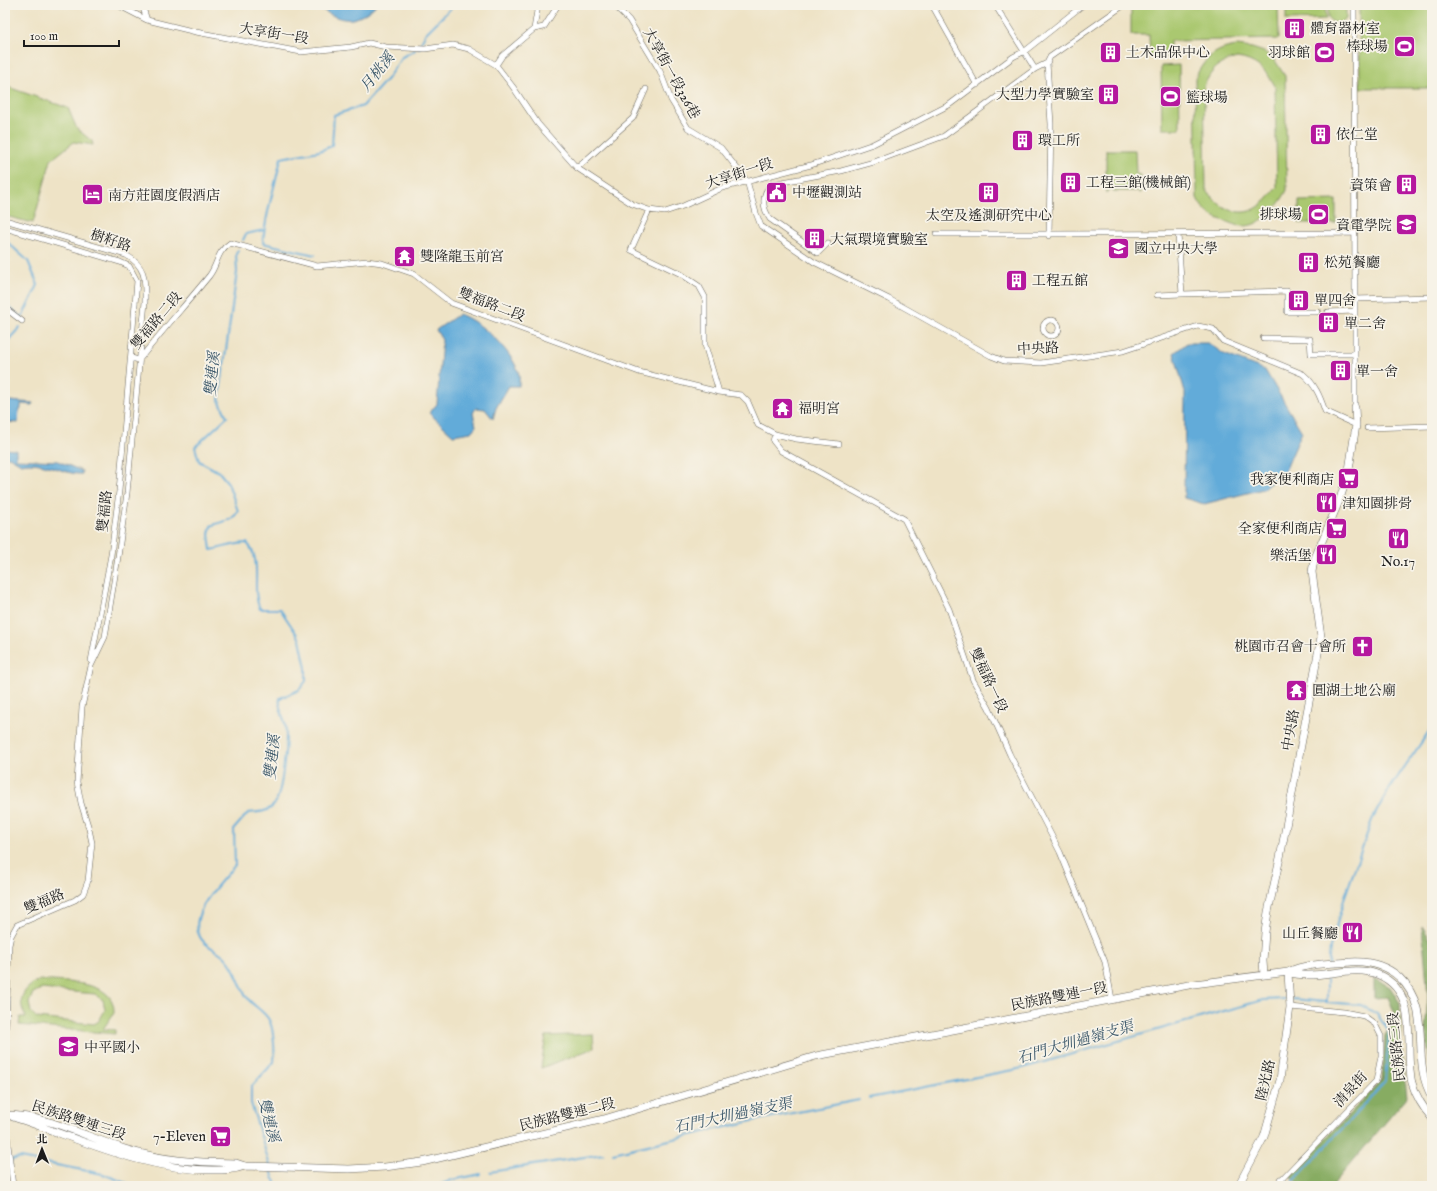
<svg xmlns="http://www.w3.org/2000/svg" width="1437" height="1191" viewBox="0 0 1437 1191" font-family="'IM FELL English','Noto Serif TC',serif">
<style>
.green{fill:#aac86f;stroke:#637246;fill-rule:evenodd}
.forest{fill:#87ac62;stroke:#52643f}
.water{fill:#62abd9;stroke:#3f647a}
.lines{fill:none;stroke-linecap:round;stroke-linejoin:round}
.stream{stroke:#62abd9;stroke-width:2}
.street-tunnel{stroke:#c4bba4;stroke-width:5;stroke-dasharray:5 2.5;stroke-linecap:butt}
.street-casing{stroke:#666258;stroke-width:6}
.secondary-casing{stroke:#666258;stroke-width:8}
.street{stroke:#fff;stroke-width:5}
.secondary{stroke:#fff;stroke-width:7}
.labels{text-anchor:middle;stroke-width:3.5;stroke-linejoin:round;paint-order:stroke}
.poi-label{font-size:14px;fill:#1c1c1c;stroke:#f7f3e8;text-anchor:start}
.street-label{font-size:14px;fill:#1c1c1c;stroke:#f7f3e8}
.water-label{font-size:15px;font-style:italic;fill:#385568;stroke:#f7f3e8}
</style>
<rect width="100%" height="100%" fill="#f7f3e8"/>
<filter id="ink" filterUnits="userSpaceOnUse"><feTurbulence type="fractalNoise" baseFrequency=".025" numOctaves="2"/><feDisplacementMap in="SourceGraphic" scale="8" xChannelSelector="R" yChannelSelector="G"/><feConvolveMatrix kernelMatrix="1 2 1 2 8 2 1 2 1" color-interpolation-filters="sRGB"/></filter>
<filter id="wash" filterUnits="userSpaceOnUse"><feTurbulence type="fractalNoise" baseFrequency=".012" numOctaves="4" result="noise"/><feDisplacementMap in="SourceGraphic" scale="16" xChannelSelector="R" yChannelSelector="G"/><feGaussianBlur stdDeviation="0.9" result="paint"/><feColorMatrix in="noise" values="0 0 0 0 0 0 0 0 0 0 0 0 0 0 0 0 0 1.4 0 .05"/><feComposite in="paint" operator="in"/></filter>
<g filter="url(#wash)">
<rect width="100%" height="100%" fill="#eee3c6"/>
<path class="green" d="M 1131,5 L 1278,5 L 1279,39 L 1170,41 L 1170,57 L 1150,58 L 1149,35 L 1131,35 Z
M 1286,5 L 1325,5 L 1326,19 L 1286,20 Z
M 1328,5 L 1346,5 L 1346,19 C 1341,25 1333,24 1328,18 Z
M 1359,5 L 1432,5 L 1432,88 L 1360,88 Z
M 1237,46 L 1252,48 L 1264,52 L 1274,59 L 1285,76 L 1287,190 C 1280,205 1261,227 1243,226 C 1236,226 1230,223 1225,221 C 1210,216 1204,212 1197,198 L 1195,78 C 1205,58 1214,49 1237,46 ZM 1237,58 C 1255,60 1267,71 1275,86 L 1277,187 C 1272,193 1268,200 1262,204 C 1243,221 1218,209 1206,189 L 1204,86 C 1211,70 1219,62 1237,58 Z
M 1179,65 L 1180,129 L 1162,129 L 1161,66 Z
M 5,86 L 68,108 L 77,129 L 92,141 L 93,145 L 74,142 L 51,160 L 33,223 L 5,216 Z
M 1106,150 L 1135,150 L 1136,174 L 1140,175 L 1140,194 L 1137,191 L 1113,191 L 1113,189 L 1110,189 L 1106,193 Z
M 1336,200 L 1336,223 L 1299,223 L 1299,201 Z
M 40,980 C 64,983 116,979 114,1013 L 103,1029 L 115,1030 L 115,1034 L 19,1025 L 20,1017 L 26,1017 C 16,999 23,988 40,980 ZM 41,989 L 95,994 L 103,1000 L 105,1010 L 99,1021 L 94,1024 L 37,1018 L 31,1012 L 29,1003 L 33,993 Z
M 593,1034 L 594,1048 L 541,1068 L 546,1036 Z"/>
<path class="forest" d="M 1422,926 L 1432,942 L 1432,1076 L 1425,1030 L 1428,997 Z
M 1374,978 L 1390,987 L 1400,1003 L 1401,1042 L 1407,1097 L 1332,1186 L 1303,1186 L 1290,1176 L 1382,1080 L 1385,1035 L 1397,1019 L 1388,997 L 1374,998 Z"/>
<path class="water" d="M 315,5 L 376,5 C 353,27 339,21 315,5 Z
M 459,314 C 481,322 510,349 518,371 C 520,375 519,382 519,386 L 509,386 L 496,408 L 493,419 L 485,409 L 476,408 L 473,413 L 476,426 L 471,432 L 453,435 L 429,413 L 437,404 L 442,340 L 436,330 Z
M 1187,343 L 1208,343 L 1224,354 L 1265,370 L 1302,432 L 1285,471 L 1263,489 L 1204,504 L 1184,498 L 1185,392 L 1174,353 Z
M 10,401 L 33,403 L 32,405 L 21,404 L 21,409 L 19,409 L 18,423 L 5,422 L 5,404 Z
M 5,449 L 16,450 L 16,459 L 58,461 L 82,471 L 82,474 C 64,475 43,459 21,464 L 9,457 L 5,457 Z
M 1432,894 L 1432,931 L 1428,923 L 1430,896 Z"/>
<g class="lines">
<path class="stream" d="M 419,48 L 425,34 L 454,5
M 5,240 L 28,261 L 38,285 L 21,319
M 243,240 L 246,234 L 264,230
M 238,250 L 236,254 L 237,272 L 219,400 L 227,417 L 195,447 L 199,461 L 219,472 L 228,483 L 238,511 C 231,524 222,520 211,526 L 209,534 L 211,550 C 223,548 235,543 247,543 C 264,562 250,588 260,609 L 280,609 L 300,639 L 306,668 L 306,681 L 299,690 L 280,698 C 278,708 283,714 285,724 C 288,737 282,796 274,805 C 267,813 257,812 248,813 L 234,829 L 235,865 C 222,882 187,913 200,937 C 206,948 218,949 226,958 C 238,970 239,988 249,1000 C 255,1007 265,1012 269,1020 C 274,1029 275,1051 274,1062 L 251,1087 L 251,1103 L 276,1186
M 315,255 L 263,243 C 265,214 275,187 281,158 L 319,151 L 332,146 L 334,115 L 363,106 L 387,79 L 402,57 L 415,50
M 5,304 L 21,317
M 5,344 L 20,327
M 1328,968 L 1330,948 L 1344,899 L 1372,820 L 1386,794 L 1432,727
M 1292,999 L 1361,1005 L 1377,1014 L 1389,1032 L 1385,1082 L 1292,1183
M 1327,1002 L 1327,979
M 869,1098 L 1023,1068 L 1263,1000 L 1284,999
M 613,1153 L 752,1121 L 859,1100
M 5,1161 L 20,1158 L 103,1174 L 134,1186
M 490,1172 L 603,1154
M 437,1186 L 452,1180 L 481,1174"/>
</g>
</g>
<g filter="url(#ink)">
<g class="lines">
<path class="street-tunnel" d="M 1317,312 L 1328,312"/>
<defs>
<path id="street" d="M 118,5 L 147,20 L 196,32 L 301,52 L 351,47 L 369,43 L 386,47 L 425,49 L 453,45 L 469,49 L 496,65 L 513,87 L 538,124 L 577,168 L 632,204 L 649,210 L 665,212 L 683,206 L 722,188 L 811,165 L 873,144 L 949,105 L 1013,57 L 1025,51 L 1083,5
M 142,5 L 147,20
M 614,5 L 629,20 L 660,71 L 671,100 L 688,128 L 721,148 L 747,181 L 756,213 L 761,226 L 814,262 L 889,299 L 991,356 L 1004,361 L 1041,363 L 1123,351 L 1198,326 L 1213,329 L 1223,341 L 1303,374 C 1315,384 1320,396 1325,411 L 1356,425
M 932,5 L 977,85
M 995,5 L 1035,69
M 1124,5 L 1050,57 L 1047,63 L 1051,124 L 1049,234 L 1355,233
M 1354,5 L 1355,299 L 1432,297
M 534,29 L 544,27 L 558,5
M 496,65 L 502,56 L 534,29 L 538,5
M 577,168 L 633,118 L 646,89
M 649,210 L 631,250 L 681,274 L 699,286 L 705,297 L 705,345 L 719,392
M 5,220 L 126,255 C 147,267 145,280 145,302 L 127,493 L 118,557 L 105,637 L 91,666 L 82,707 L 77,782 L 81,803 L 89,829 L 92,843 L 88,881 L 83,894 L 75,900 L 17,925 L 11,936 L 9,945 L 5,1053 L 6,1128 L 13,1186
M 5,228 L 120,262 L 129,266 L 137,281 L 119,491 L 111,555 L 91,661
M 936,234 L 1049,234 L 1049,236
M 828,243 L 818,253 L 770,219 C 762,207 761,194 772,184 L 841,171 L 874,162 L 944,136 L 1035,69 L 1047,63
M 1182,294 L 1287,291 L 1287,312 L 1317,312
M 1157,295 L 1182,294 L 1178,234
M 5,308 L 22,321
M 1328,312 L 1355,311
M1043 328a8 8 0 1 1 16 0a8 8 0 1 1-16 0Z
M 1263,338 L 1310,339 L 1311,354 L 1355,354
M 131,358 L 139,360 C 162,331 186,304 209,276 C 218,265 216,252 230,243 L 317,266 L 367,261 L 382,263 L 414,274 L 451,303 L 639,372 L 719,392 L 741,395 L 748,402 L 758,425 L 775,434 L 796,439 L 839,444
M 1355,408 L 1355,299
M 1367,428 L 1432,426
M 775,434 L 773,441 L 781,451 L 904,519 L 949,609 L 973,680 L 989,708 L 1010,755 L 1060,852 L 1105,962 L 1112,999
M 1280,1179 L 1287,1186
M 1275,1186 L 1376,1081 L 1381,1056 L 1381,1036 L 1375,1024 L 1364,1016 L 1344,1012 L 1290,1007"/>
<path id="secondary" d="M 1288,972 C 1317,982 1351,963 1379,975 C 1422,994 1403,1048 1412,1083 C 1416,1096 1423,1108 1432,1118
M 1264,975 L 1263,961 L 1265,932 L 1268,912 L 1281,853 L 1321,637 L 1312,572 L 1314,560 L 1340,499 L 1349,470 L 1356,425 L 1355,408
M 6,1115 C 47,1115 86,1137 125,1149 C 164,1161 195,1162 236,1163 L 245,1166 L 349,1169 L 385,1167 L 422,1162 L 604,1119 L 816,1056 L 1194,984 L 1288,972 C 1307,963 1330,964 1351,962 C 1369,961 1385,965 1399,977 C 1435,1011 1409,1059 1432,1097
M 13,1117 C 78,1138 142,1170 212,1170 C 224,1170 234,1170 245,1166
M 1238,1186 L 1264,1137 L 1280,1080 L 1290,1007 L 1288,972"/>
</defs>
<use href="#street" class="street-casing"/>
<use href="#secondary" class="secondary-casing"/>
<use href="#street" class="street"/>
<use href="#secondary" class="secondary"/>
</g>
</g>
<defs>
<symbol id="building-square" viewBox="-11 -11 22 22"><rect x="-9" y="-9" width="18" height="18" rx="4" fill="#b5179e" stroke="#f7f3e8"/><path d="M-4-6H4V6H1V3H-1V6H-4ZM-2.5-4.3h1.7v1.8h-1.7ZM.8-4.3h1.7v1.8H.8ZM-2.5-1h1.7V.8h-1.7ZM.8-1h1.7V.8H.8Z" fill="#fff"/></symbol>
<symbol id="stadium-square" viewBox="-11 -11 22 22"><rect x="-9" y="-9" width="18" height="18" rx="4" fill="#b5179e" stroke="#f7f3e8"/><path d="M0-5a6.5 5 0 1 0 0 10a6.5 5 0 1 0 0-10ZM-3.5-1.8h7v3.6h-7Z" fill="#fff"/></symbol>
<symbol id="civic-square" viewBox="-11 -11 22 22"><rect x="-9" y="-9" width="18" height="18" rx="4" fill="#b5179e" stroke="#f7f3e8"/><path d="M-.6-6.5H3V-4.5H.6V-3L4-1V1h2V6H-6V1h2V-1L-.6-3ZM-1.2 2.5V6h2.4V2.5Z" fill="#fff"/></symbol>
<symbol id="hotel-square" viewBox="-11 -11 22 22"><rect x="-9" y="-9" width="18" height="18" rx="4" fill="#b5179e" stroke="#f7f3e8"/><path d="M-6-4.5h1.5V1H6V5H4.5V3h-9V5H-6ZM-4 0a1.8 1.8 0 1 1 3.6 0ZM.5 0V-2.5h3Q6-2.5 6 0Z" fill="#fff"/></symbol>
<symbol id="university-square" viewBox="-11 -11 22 22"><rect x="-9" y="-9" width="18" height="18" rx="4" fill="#b5179e" stroke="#f7f3e8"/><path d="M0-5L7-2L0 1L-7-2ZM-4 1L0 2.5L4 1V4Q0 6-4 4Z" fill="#fff"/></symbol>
<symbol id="temple-square" viewBox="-11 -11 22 22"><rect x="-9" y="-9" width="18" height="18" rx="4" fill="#b5179e" stroke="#f7f3e8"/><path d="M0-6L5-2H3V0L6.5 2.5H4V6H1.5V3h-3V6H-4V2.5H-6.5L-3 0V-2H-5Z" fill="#fff"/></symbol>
<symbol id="supermarket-square" viewBox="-11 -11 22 22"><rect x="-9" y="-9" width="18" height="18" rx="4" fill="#b5179e" stroke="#f7f3e8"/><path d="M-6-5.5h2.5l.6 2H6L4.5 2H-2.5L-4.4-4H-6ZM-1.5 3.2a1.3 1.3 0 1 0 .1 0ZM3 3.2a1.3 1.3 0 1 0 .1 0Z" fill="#fff"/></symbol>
<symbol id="restaurant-square" viewBox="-11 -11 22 22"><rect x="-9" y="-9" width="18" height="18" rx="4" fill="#b5179e" stroke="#f7f3e8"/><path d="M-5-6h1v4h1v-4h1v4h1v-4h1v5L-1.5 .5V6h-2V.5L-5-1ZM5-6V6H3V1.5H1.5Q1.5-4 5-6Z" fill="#fff"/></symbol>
<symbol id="church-square" viewBox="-11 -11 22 22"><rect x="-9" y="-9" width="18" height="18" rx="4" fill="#b5179e" stroke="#f7f3e8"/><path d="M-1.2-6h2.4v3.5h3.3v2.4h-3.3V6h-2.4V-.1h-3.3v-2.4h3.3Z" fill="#fff"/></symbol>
<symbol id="school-square" viewBox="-11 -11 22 22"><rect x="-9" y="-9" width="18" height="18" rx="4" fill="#b5179e" stroke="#f7f3e8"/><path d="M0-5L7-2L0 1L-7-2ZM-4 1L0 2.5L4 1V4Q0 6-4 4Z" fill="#fff"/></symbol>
</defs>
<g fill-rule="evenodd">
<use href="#building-square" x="1282" y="16" width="25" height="25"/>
<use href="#stadium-square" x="1392" y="34" width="25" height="25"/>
<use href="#building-square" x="1098" y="40" width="25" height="25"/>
<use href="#stadium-square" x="1312" y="40" width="25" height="25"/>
<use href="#building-square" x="1096" y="82" width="25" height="25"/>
<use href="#stadium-square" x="1158" y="84" width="25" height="25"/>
<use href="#building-square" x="1308" y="122" width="25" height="25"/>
<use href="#building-square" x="1010" y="128" width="25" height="25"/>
<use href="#building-square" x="1058" y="170" width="25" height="25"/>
<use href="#building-square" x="1394" y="172" width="25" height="25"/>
<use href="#civic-square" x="764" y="180" width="25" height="25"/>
<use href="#building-square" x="976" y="180" width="25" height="25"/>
<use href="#hotel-square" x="80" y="182" width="25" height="25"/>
<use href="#stadium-square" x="1306" y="202" width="25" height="25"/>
<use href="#university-square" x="1394" y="212" width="25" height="25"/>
<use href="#building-square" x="802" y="226" width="25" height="25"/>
<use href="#university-square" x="1106" y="236" width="25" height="25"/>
<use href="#temple-square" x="392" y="244" width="25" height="25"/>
<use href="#building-square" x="1296" y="250" width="25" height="25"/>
<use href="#building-square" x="1004" y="268" width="25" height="25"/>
<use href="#building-square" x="1286" y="288" width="25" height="25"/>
<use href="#building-square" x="1316" y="310" width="25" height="25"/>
<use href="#building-square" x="1328" y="358" width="25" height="25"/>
<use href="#temple-square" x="770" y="396" width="25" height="25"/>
<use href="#supermarket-square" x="1336" y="466" width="25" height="25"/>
<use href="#restaurant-square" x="1314" y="490" width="25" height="25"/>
<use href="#supermarket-square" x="1324" y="516" width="25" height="25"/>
<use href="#restaurant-square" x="1386" y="526" width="25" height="25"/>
<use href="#restaurant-square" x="1314" y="542" width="25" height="25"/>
<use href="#church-square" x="1350" y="634" width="25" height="25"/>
<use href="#temple-square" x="1284" y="678" width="25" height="25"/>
<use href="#restaurant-square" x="1340" y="920" width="25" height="25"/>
<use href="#school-square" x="56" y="1034" width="25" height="25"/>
<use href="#supermarket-square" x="208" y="1124" width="25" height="25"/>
</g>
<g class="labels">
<g class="poi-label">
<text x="1310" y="33">體育器材室</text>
<text x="1388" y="51" text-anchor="end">棒球場</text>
<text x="1126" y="57">土木品保中心</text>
<text x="1310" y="57" text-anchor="end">羽球館</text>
<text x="1094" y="99" text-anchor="end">大型力學實驗室</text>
<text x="1186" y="102">籃球場</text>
<text x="1336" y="139">依仁堂</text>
<text x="1038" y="145">環工所</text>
<text x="1086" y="187">工程三館(機械館)</text>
<text x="1392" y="190" text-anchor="end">資策會</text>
<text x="792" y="197">中壢觀測站</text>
<text x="108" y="200">南方莊園度假酒店</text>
<text x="1302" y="219" text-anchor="end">排球場</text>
<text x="989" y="220" text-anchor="middle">太空及遙測研究中心</text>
<text x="1392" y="230" text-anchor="end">資電學院</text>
<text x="830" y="244">大氣環境實驗室</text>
<text x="1134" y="253">國立中央大學</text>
<text x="420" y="261">雙隆龍玉前宮</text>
<text x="1324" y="267">松苑餐廳</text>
<text x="1032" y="285">工程五館</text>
<text x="1314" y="305">單四舍</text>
<text x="1344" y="328">單二舍</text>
<text x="1356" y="376">單一舍</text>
<text x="798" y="413">福明宮</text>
<text x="1334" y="484" text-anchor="end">我家便利商店</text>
<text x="1342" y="508">津知園排骨</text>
<text x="1322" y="533" text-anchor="end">全家便利商店</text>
<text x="1312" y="560" text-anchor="end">樂活堡</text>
<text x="1398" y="566" text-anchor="middle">No.17</text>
<text x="1346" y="651" text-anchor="end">桃園市召會十會所</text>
<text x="1312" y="695">圓湖土地公廟</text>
<text x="1338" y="938" text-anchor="end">山丘餐廳</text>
<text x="84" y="1052">中平國小</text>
<text x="206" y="1141" text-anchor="end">7-Eleven</text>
</g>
<g class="street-label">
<text transform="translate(274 33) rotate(9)" y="5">大享街一段</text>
<text transform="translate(672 73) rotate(61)" y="5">大享街一段326巷</text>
<text transform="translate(739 173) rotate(-18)" y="5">大享街一段</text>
<text transform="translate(111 240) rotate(18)" y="5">樹籽路</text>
<text transform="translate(492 304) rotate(21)" y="5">雙福路二段</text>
<text transform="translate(156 320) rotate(-50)" y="5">雙福路二段</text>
<text transform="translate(1038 348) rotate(-3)" y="5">中央路</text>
<text transform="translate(104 511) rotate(-84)" y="5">雙福路</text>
<text transform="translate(989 680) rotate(65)" y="5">雙福路一段</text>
<text transform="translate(1290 730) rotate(-80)" y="5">中央路</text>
<text transform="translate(44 901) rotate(-23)" y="5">雙福路</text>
<text transform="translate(1059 996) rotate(-11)" y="5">民族路雙連一段</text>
<text transform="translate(1396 1047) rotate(-96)" y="5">民族路三段</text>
<text transform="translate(1265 1080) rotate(-77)" y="5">陸光路</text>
<text transform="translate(1350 1089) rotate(-48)" y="5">清泉街</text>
<text transform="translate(567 1114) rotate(-14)" y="5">民族路雙連二段</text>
<text transform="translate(79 1120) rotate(18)" y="5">民族路雙連三段</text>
</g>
<g class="water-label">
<text transform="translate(377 72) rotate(-51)" y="5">月桃溪</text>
<text transform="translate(212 374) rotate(-85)" y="5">雙連溪</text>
<text transform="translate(272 757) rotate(-84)" y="5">雙連溪</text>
<text transform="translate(1075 1042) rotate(-16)" y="5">石門大圳過嶺支渠</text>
<text transform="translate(733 1115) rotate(-12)" y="5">石門大圳過嶺支渠</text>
<text transform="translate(269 1120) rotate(76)" y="5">雙連溪</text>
</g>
</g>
<rect width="1437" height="1191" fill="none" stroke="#f7f3e8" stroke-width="20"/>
<g transform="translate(42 1149) rotate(359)" stroke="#f7f3e8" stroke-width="3" paint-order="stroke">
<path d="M0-3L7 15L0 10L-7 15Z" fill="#1c1c1c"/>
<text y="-6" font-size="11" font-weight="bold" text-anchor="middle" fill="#1c1c1c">北</text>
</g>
<path d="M24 40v6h95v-6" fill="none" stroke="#1c1c1c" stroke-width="2"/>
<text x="30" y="40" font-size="12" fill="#1c1c1c" stroke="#f7f3e8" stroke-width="3" paint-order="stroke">100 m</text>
</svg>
